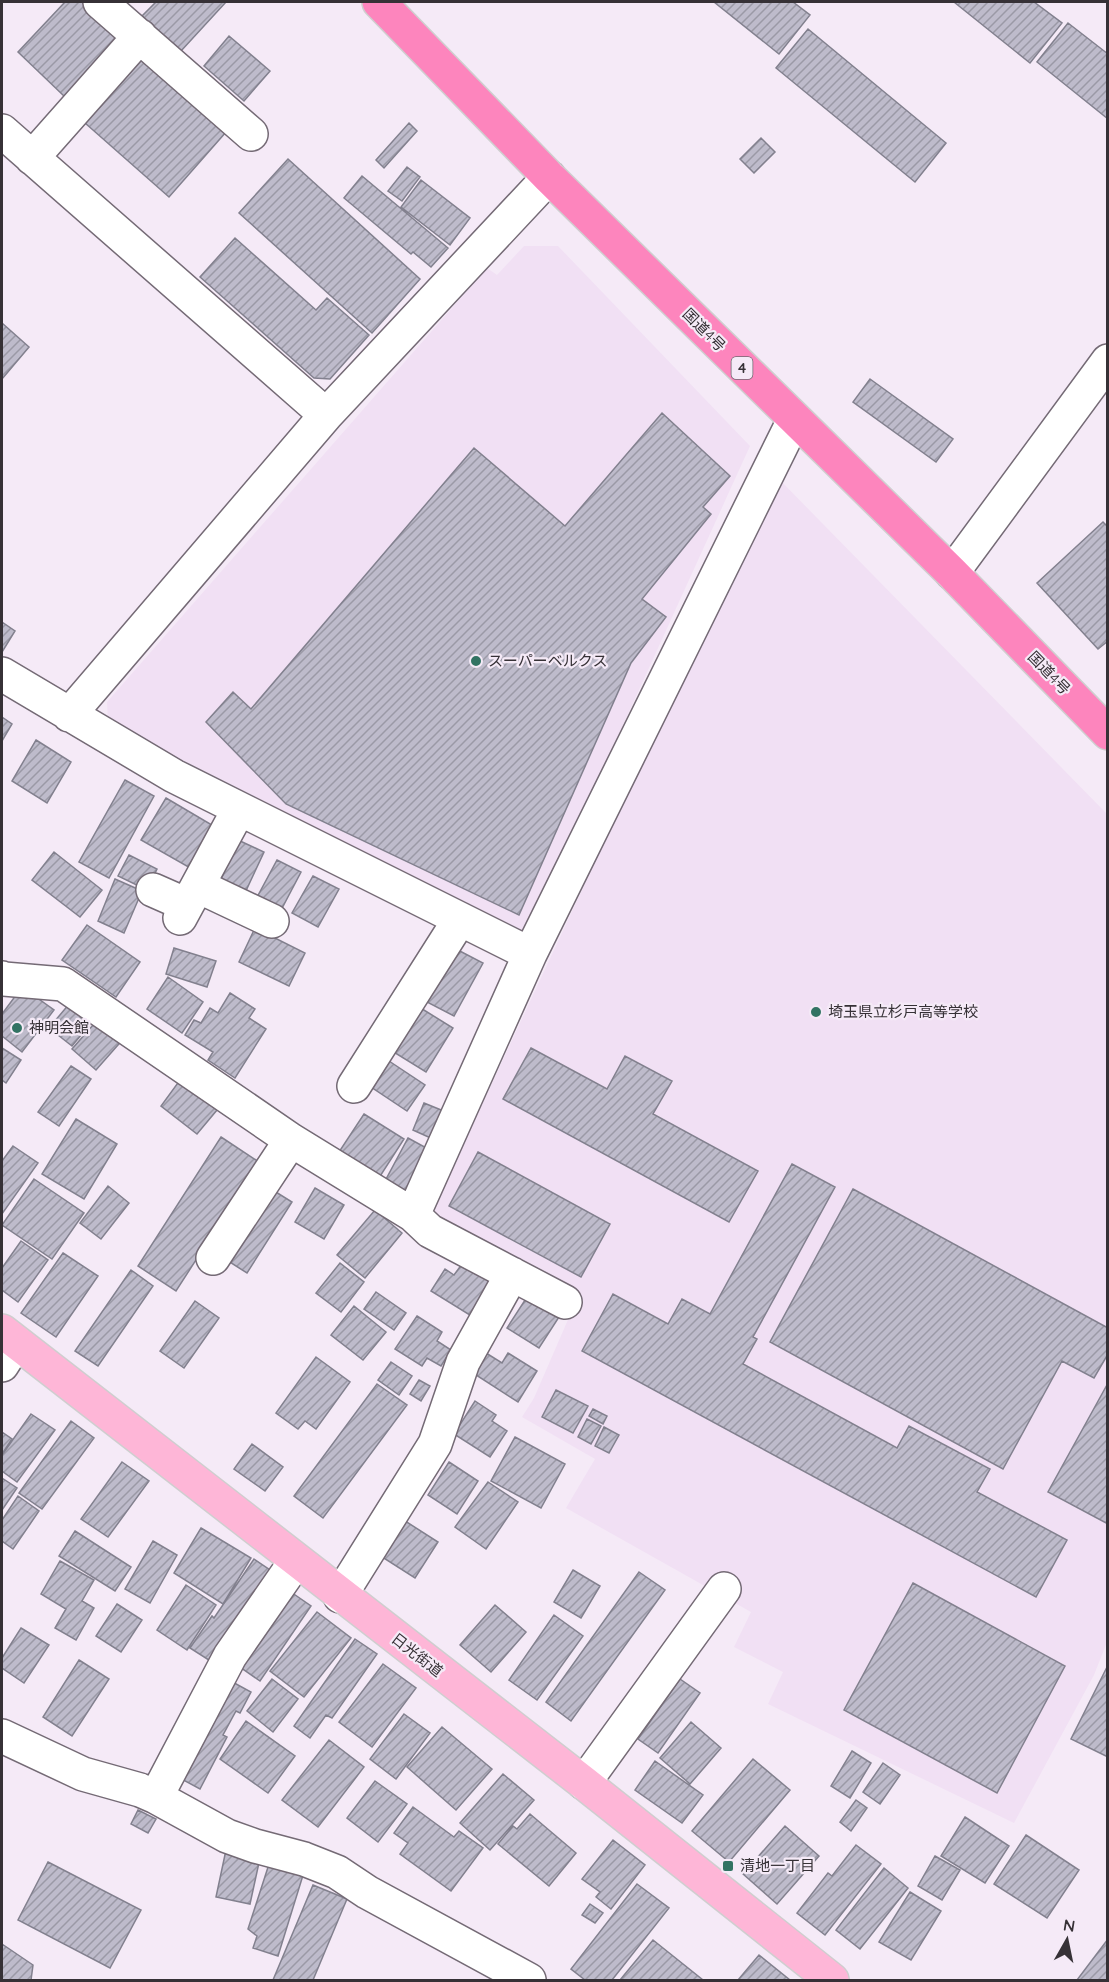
<svg xmlns="http://www.w3.org/2000/svg" width="1109" height="1982" viewBox="0 0 1109 1982" font-family="Quicksand,'Noto Sans JP',sans-serif">
<style>
.built{fill:#f1e0f4}
.building{fill:url(#building-hatch);stroke:#82808e;stroke-width:1.5}
.lines{fill:none;stroke-linecap:round;stroke-linejoin:round}
.minor-casing{stroke:#746a75;stroke-width:36}
.major-casing{stroke:#cfcecf;stroke-width:36}
.highway-casing{stroke:#cfcecf;stroke-width:36}
.minor{stroke:#fff;stroke-width:33}
.major{stroke:#feb6d7;stroke-width:33}
.highway{stroke:#fd85bd;stroke-width:33}
.poi-dot{fill:#327363;stroke:#f5eaf7;stroke-width:2}
.labels{text-anchor:middle;stroke-width:4.5;stroke-linejoin:round;paint-order:stroke}
.shield{fill:#f5eaf7;stroke:#6f6870;stroke-width:1.5}
.shield-label{font-size:14px;font-weight:bold;fill:#363136}
.street-label{font-size:15px;fill:#363136;stroke:#f5eaf7}
.poi-label{font-size:15px;fill:#363136;stroke:#f5eaf7;text-anchor:start}
</style>
<defs>
<pattern id="building-hatch" width="6" height="6" patternUnits="userSpaceOnUse" patternTransform="scale(1.5)"><rect width="6" height="6" fill="#bebbcb"/><path d="M-1 1l2-2M0 6l6-6M5 7l2-2" fill="none" stroke="#9b99a6"/></pattern>
</defs>
<rect width="100%" height="100%" fill="#f5eaf7"/>
<path class="built" d="M 524,246 L 558,246 L 750,446 L 531,927 L 519,934 L 181,765 L 108,723 L 107,702 L 487,268 L 497,275 Z
M 775,475 L 1107,814 L 1107,1642 L 1094,1675 L 1014,1823 L 768,1704 L 783,1672 L 734,1647 L 751,1612 L 566,1508 L 595,1459 L 522,1417 L 534,1398 L 580,1292 L 508,1262 L 440,1227 L 433,1210 Z"/>
<path class="building" d="M 65,2 L 88,2 L 124,35 L 65,97 L 18,52 Z
M 156,2 L 226,2 L 181,51 L 142,16 Z
M 714,2 L 793,2 L 810,15 L 779,54 Z
M 954,2 L 1034,2 L 1062,23 L 1030,63 Z
M 1068,23 L 1108,54 L 1108,119 L 1037,62 Z
M 808,29 L 946,143 L 915,182 L 776,68 Z
M 229,36 L 270,71 L 244,101 L 204,66 Z
M 142,59 L 226,132 L 169,197 L 85,123 Z
M 409,123 L 417,131 L 384,168 L 376,160 Z
M 761,138 L 775,152 L 754,173 L 740,159 Z
M 288,159 L 420,279 L 372,333 L 239,213 Z
M 407,167 L 420,177 L 402,201 L 388,191 Z
M 362,176 L 448,248 L 431,267 L 413,252 L 411,254 L 344,198 Z
M 421,180 L 470,218 L 450,245 L 401,207 Z
M 235,238 L 316,310 L 327,298 L 369,335 L 330,379 L 314,378 L 200,277 Z
M 2,323 L 29,347 L 2,379 Z
M 870,379 L 953,439 L 936,462 L 853,402 Z
M 662,413 L 730,476 L 703,507 L 711,514 L 642,599 L 666,617 L 631,663 L 519,915 L 286,804 L 206,722 L 233,692 L 251,709 L 474,448 L 565,526 Z
M 1103,522 L 1108,527 L 1108,641 L 1098,649 L 1037,583 Z
M 2,622 L 15,631 L 2,652 Z
M 2,717 L 12,724 L 2,741 Z
M 36,740 L 71,762 L 47,803 L 12,781 Z
M 125,780 L 154,796 L 109,878 L 79,862 Z
M 166,798 L 217,828 L 192,869 L 141,840 Z
M 238,840 L 264,852 L 244,895 L 219,884 Z
M 54,852 L 102,890 L 80,917 L 32,880 Z
M 129,855 L 157,869 L 147,890 L 118,876 Z
M 277,860 L 301,872 L 279,914 L 255,901 Z
M 313,876 L 339,889 L 318,927 L 292,913 Z
M 115,879 L 142,891 L 124,933 L 98,921 Z
M 87,925 L 140,962 L 116,997 L 62,960 Z
M 255,928 L 305,953 L 289,986 L 239,962 Z
M 174,948 L 216,961 L 207,987 L 166,974 Z
M 454,948 L 483,963 L 454,1016 L 425,1001 Z
M 168,977 L 203,1002 L 182,1033 L 147,1009 Z
M 22,987 L 54,1010 L 22,1052 L 2,1036 L 2,1014 Z
M 230,993 L 255,1009 L 249,1018 L 266,1029 L 235,1078 L 208,1060 L 213,1052 L 185,1035 L 194,1020 L 201,1023 L 210,1008 L 218,1013 Z
M 75,997 L 97,1016 L 72,1046 L 49,1028 Z
M 419,1007 L 453,1028 L 426,1072 L 392,1051 Z
M 101,1016 L 125,1037 L 96,1070 L 72,1049 Z
M 2,1048 L 21,1060 L 6,1083 L 2,1080 Z
M 531,1048 L 607,1089 L 625,1056 L 672,1081 L 653,1114 L 758,1171 L 729,1222 L 503,1099 Z
M 386,1059 L 425,1085 L 407,1111 L 368,1085 Z
M 71,1066 L 91,1079 L 59,1126 L 38,1112 Z
M 180,1080 L 217,1110 L 197,1134 L 161,1106 Z
M 424,1103 L 446,1112 L 435,1140 L 413,1130 Z
M 364,1114 L 404,1139 L 377,1181 L 337,1155 Z
M 76,1119 L 117,1144 L 84,1199 L 42,1174 Z
M 221,1137 L 259,1162 L 176,1291 L 138,1266 Z
M 408,1138 L 432,1151 L 408,1196 L 384,1183 Z
M 13,1146 L 38,1163 L 2,1214 L 2,1161 Z
M 478,1152 L 610,1224 L 581,1277 L 449,1206 Z
M 792,1164 L 835,1187 L 753,1337 L 757,1339 L 743,1364 L 897,1448 L 909,1426 L 990,1469 L 977,1492 L 1067,1540 L 1036,1597 L 582,1351 L 613,1294 L 668,1324 L 682,1299 L 710,1314 Z
M 34,1179 L 84,1213 L 52,1259 L 2,1225 Z
M 108,1186 L 129,1203 L 101,1239 L 80,1223 Z
M 315,1188 L 344,1205 L 324,1239 L 295,1222 Z
M 271,1189 L 292,1202 L 247,1273 L 225,1259 Z
M 853,1189 L 1108,1328 L 1108,1354 L 1094,1378 L 1062,1361 L 1003,1469 L 770,1342 Z
M 375,1210 L 402,1233 L 365,1278 L 337,1255 Z
M 21,1241 L 48,1260 L 18,1302 L 2,1290 L 2,1268 Z
M 63,1253 L 98,1276 L 56,1337 L 21,1313 Z
M 340,1263 L 364,1282 L 341,1312 L 316,1293 Z
M 462,1264 L 494,1284 L 473,1317 L 431,1291 L 445,1269 L 454,1275 Z
M 131,1270 L 153,1286 L 98,1366 L 75,1351 Z
M 376,1292 L 406,1313 L 394,1330 L 364,1309 Z
M 527,1297 L 559,1317 L 539,1348 L 507,1328 Z
M 195,1301 L 219,1318 L 184,1368 L 160,1351 Z
M 354,1306 L 386,1332 L 363,1360 L 331,1335 Z
M 417,1316 L 442,1332 L 437,1341 L 451,1350 L 441,1366 L 427,1358 L 422,1366 L 395,1349 Z
M 486,1353 L 502,1363 L 508,1353 L 537,1371 L 518,1402 L 473,1373 Z
M 316,1357 L 350,1382 L 316,1429 L 305,1421 L 298,1429 L 276,1413 Z
M 391,1362 L 412,1376 L 399,1395 L 378,1380 Z
M 419,1380 L 430,1386 L 421,1401 L 410,1394 Z
M 1108,1383 L 1108,1524 L 1048,1492 Z
M 377,1384 L 407,1405 L 323,1518 L 294,1496 Z
M 556,1390 L 588,1406 L 573,1433 L 542,1417 Z
M 475,1401 L 496,1415 L 492,1421 L 507,1431 L 490,1457 L 454,1434 Z
M 593,1409 L 607,1416 L 603,1424 L 589,1416 Z
M 31,1414 L 55,1430 L 17,1482 L 2,1471 L 2,1455 Z
M 587,1419 L 601,1426 L 591,1444 L 578,1437 Z
M 71,1421 L 94,1438 L 42,1509 L 19,1493 Z
M 604,1427 L 619,1435 L 609,1453 L 595,1446 Z
M 2,1432 L 12,1439 L 2,1454 Z
M 515,1437 L 565,1464 L 541,1508 L 491,1481 Z
M 252,1444 L 283,1467 L 265,1491 L 234,1469 Z
M 122,1462 L 149,1481 L 108,1537 L 81,1519 Z
M 449,1462 L 478,1481 L 457,1514 L 428,1495 Z
M 2,1478 L 17,1488 L 2,1510 Z
M 488,1482 L 518,1502 L 486,1549 L 455,1527 Z
M 18,1496 L 39,1511 L 13,1549 L 2,1541 L 2,1520 Z
M 402,1519 L 438,1542 L 415,1578 L 379,1555 Z
M 201,1528 L 251,1558 L 223,1604 L 174,1573 Z
M 75,1531 L 131,1567 L 115,1591 L 59,1556 Z
M 153,1541 L 177,1555 L 150,1603 L 125,1589 Z
M 254,1559 L 276,1574 L 215,1664 L 190,1648 L 212,1616 L 214,1618 Z
M 60,1561 L 94,1580 L 82,1601 L 94,1608 L 76,1640 L 55,1628 L 66,1609 L 41,1594 Z
M 573,1570 L 600,1586 L 581,1618 L 554,1602 Z
M 639,1572 L 665,1590 L 571,1721 L 546,1702 Z
M 913,1583 L 1065,1666 L 997,1793 L 844,1710 Z
M 186,1585 L 216,1605 L 187,1650 L 157,1630 Z
M 288,1590 L 311,1606 L 260,1681 L 237,1665 Z
M 117,1604 L 142,1620 L 121,1652 L 96,1636 Z
M 495,1605 L 526,1632 L 491,1672 L 460,1645 Z
M 317,1612 L 351,1638 L 304,1697 L 270,1671 Z
M 554,1615 L 583,1636 L 537,1700 L 509,1680 Z
M 21,1628 L 49,1645 L 24,1683 L 2,1668 L 2,1658 Z
M 355,1639 L 377,1654 L 332,1718 L 326,1715 L 310,1738 L 294,1726 Z
M 79,1660 L 109,1679 L 72,1736 L 43,1717 Z
M 383,1664 L 416,1688 L 372,1747 L 339,1722 Z
M 1108,1665 L 1108,1757 L 1071,1739 Z
M 227,1679 L 251,1692 L 240,1713 L 236,1711 L 223,1735 L 227,1737 L 200,1789 L 176,1776 Z
M 272,1679 L 298,1699 L 273,1732 L 247,1711 Z
M 680,1679 L 700,1693 L 658,1753 L 638,1739 Z
M 404,1714 L 430,1733 L 396,1779 L 370,1759 Z
M 246,1721 L 295,1756 L 268,1793 L 220,1759 Z
M 691,1722 L 721,1748 L 690,1784 L 660,1758 Z
M 442,1727 L 492,1769 L 456,1810 L 407,1767 Z
M 329,1740 L 364,1767 L 318,1827 L 282,1800 Z
M 852,1751 L 871,1763 L 850,1798 L 831,1786 Z
M 753,1759 L 790,1790 L 729,1862 L 692,1831 Z
M 655,1761 L 703,1795 L 682,1823 L 635,1790 Z
M 883,1763 L 900,1775 L 880,1804 L 863,1792 Z
M 503,1774 L 534,1800 L 490,1850 L 460,1823 Z
M 375,1781 L 407,1804 L 378,1842 L 347,1818 Z
M 856,1800 L 867,1808 L 851,1831 L 840,1822 Z
M 413,1807 L 454,1837 L 459,1831 L 483,1848 L 451,1891 L 400,1854 L 408,1843 L 394,1833 Z
M 138,1810 L 156,1819 L 148,1833 L 131,1824 Z
M 530,1814 L 576,1853 L 549,1886 L 498,1844 L 513,1826 L 517,1829 Z
M 965,1817 L 1009,1846 L 985,1883 L 941,1856 Z
M 785,1826 L 819,1856 L 777,1904 L 743,1874 Z
M 1026,1835 L 1079,1870 L 1047,1918 L 994,1884 Z
M 613,1840 L 645,1865 L 611,1909 L 596,1897 L 600,1892 L 582,1879 Z
M 856,1845 L 881,1864 L 825,1935 L 797,1913 L 828,1873 L 832,1876 Z
M 226,1850 L 260,1858 L 250,1904 L 216,1897 Z
M 935,1856 L 960,1870 L 942,1900 L 918,1886 Z
M 270,1861 L 304,1872 L 278,1956 L 253,1948 L 257,1936 L 248,1929 Z
M 48,1862 L 141,1910 L 110,1968 L 18,1920 Z
M 884,1868 L 908,1888 L 860,1949 L 836,1930 Z
M 637,1884 L 669,1908 L 612,1980 L 585,1980 L 571,1969 Z
M 313,1885 L 347,1899 L 313,1980 L 273,1980 Z
M 910,1892 L 941,1911 L 911,1960 L 879,1942 Z
M 590,1904 L 603,1913 L 595,1923 L 582,1915 Z
M 1108,1939 L 1108,1980 L 1077,1980 Z
M 653,1940 L 703,1980 L 620,1980 Z
M 2,1944 L 33,1965 L 31,1980 L 2,1980 Z
M 759,1955 L 790,1980 L 738,1980 Z"/>
<g class="lines">
<defs>
<path id="minor" d="M 100,2 L 251,134
M 2,131 L 326,415
M 32,158 L 140,36
M 952,573 L 1108,361
M 2,674 L 174,776 L 530,954 L 794,420
M 69,715 L 326,415 L 549,177
M 198,886 L 272,921
M 153,890 L 187,905
M 180,918 L 239,809
M 2,978 L 4,979 L 63,984 L 291,1140 L 413,1215 L 530,954
M 354,1086 L 460,919
M 413,1215 L 430,1231 L 565,1302
M 213,1258 L 291,1140
M 2,1365 L 16,1343
M 340,1596 L 435,1444 L 463,1362 L 512,1274
M 2,1736 L 83,1774 L 140,1790 L 156,1797 L 227,1836 L 255,1846 L 304,1859 L 337,1872 L 367,1892 L 529,1980
M 584,1783 L 724,1589
M 156,1797 L 230,1656 L 296,1561"/>
<path id="major" d="M 2,1331 L 584,1783 L 832,1980"/>
<path id="highway" d="M 379,2 L 549,177 L 952,573 L 1108,733"/>
</defs>
<use href="#minor" class="minor-casing"/>
<use href="#major" class="major-casing"/>
<use href="#highway" class="highway-casing"/>
<use href="#minor" class="minor"/>
<use href="#major" class="major"/>
<use href="#highway" class="highway"/>
</g>
<g class="poi-dot">
<circle cx="476" cy="661" r="6"/>
<circle cx="816" cy="1012" r="6"/>
<circle cx="17" cy="1028" r="6"/>
<rect x="722" y="1860" width="12" height="12" rx="3"/>
</g>
<g class="labels">
<rect class="shield" x="731.5" y="357" width="21" height="22" rx="4.5"/>
<g class="shield-label">
<text x="742" y="373">4</text>
</g>
<g class="street-label">
<text transform="translate(704 330) rotate(45)" y="5">国道4号</text>
<text transform="translate(1049 673) rotate(46)" y="5">国道4号</text>
<text transform="translate(417 1655) rotate(38)" y="5">日光街道</text>
</g>
<g class="poi-label">
<text x="488" y="666">スーパーベルクス</text>
<text x="828" y="1017">埼玉県立杉戸高等学校</text>
<text x="29" y="1033">神明会館</text>
<text x="740" y="1871">清地一丁目</text>
</g>
</g>
<rect width="1109" height="1982" fill="none" stroke="#363136" stroke-width="6"/>
<g transform="translate(1067 1940) rotate(9)" stroke="#f5eaf7" stroke-width="4.5" paint-order="stroke">
<path d="M0-4.5L10 22L0 15L-10 22Z" fill="#363136"/>
<text y="-9" font-size="16" font-weight="bold" text-anchor="middle" fill="#363136">N</text>
</g>
</svg>
